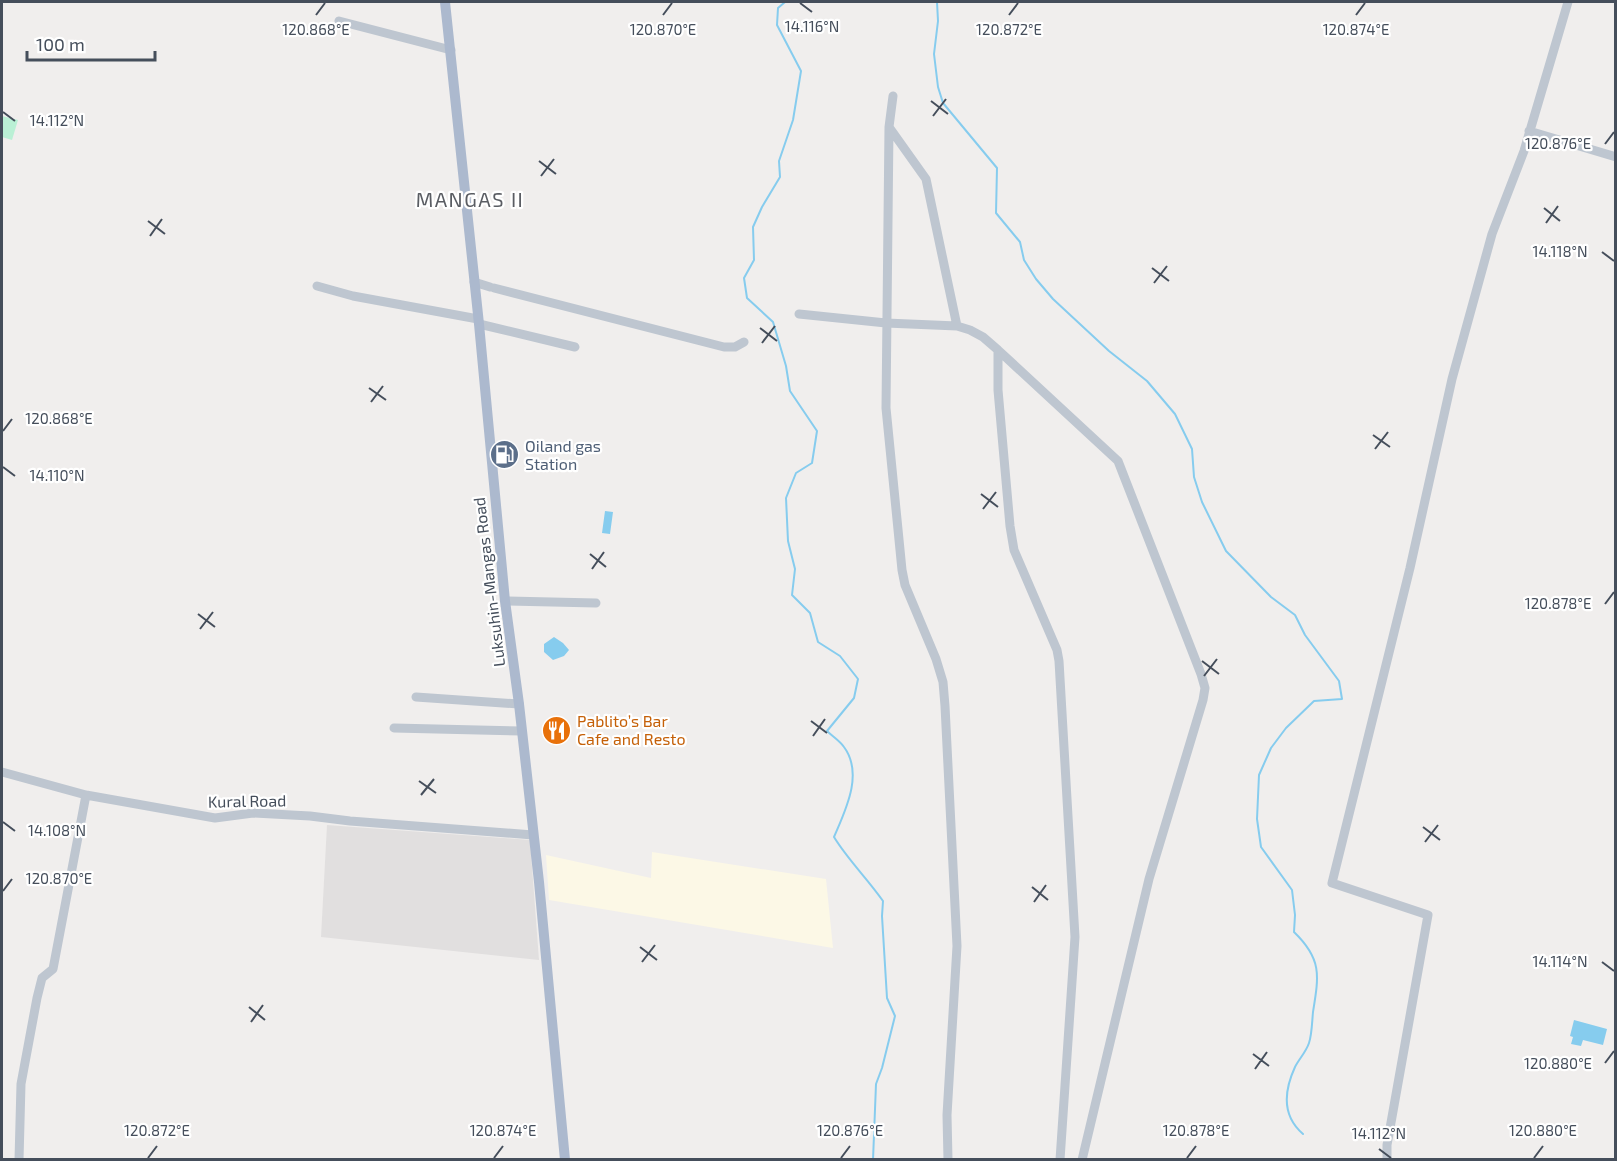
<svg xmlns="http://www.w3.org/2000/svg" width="1617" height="1161" viewBox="0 0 1617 1161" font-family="'Exo 2',sans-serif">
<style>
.commercial{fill:#fcf8e6}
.education{fill:#e1dfdf}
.green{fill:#baf0d5}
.water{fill:#86ccee}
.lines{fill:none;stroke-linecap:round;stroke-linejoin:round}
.stream{stroke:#86ccee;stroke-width:2}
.minor{stroke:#bec6d0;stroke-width:9}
.major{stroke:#acb9ce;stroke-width:10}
.ticks{fill:none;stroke:#454e5b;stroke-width:2}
.labels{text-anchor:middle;stroke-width:4.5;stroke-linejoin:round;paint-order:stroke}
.service-label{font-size:16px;fill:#4e5e75;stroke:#fff;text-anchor:start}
.street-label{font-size:16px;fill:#454e5b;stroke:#fff}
.food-label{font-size:16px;fill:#c56008;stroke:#fff;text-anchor:start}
.quarter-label{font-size:20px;letter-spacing:1.5px;fill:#5a5d63;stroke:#fff}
.ticks-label{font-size:15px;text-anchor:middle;fill:#454e5b;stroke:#fff;stroke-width:4.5;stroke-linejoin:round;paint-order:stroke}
</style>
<rect width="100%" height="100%" fill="#f0eeed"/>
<path class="commercial" d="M 652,852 L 826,879 L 833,948 L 549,900 L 546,855 L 651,878 Z"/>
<path class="education" d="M 327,825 L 530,840 L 539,960 L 321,937 Z"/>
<path class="green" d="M 2,116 L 18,120 L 12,140 L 2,137 Z"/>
<path class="water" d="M 605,511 L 613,512 L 610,534 L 602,533 Z
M 554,637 L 563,643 L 569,650 L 564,656 L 553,660 L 544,652 L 544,644 Z
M 1574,1020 L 1607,1029 L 1603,1045 L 1583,1040 L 1581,1046 L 1571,1044 L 1573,1037 L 1570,1036 Z"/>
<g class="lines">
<path class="stream" d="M 785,2 L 778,8 L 777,25 L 801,71 L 793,120 L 779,161 L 780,177 L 762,207 L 753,227 L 754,260 L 744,278 L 747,298 L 773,322 L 786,366 L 790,391 L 817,431 L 812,463 L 796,473 L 786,498 L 788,541 L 795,569 L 792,595 L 810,613 L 818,642 L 840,656 L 858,679 L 854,698 L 827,731 C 832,736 840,741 844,747 C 864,774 845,811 834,837 C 848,860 867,878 883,901 L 882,916 L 887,998 L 895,1016 L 882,1068 L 876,1084 L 873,1160
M 937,2 L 938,21 L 934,54 L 938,87 L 943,103 L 997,168 L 996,213 L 1020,242 L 1024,260 L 1036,279 L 1053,299 L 1109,351 L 1147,381 L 1175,414 L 1192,449 L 1194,477 L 1202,502 L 1226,551 L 1271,597 L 1295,615 L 1305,635 L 1339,681 L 1342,699 L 1314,701 L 1286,728 L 1271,748 L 1259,775 L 1257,819 L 1261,847 L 1292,890 L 1295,915 L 1294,932 C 1322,959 1319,975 1313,1012 C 1312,1022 1312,1034 1309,1043 C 1306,1052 1299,1059 1295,1067 C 1284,1091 1282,1116 1303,1134"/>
<path class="minor" d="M 339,21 L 451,50
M 893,96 L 889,127 L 886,408 L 902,570 L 905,585 L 936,659 L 943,682 L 945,706 L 957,946 L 947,1115 L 948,1160
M 889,127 L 926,179 L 957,326
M 1529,131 L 1616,157
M 474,282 L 490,287
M 317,286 L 353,296 L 478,319
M 494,288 L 724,347 L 735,347 L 744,342
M 799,314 L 886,323 L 957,326 L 970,330 L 983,337 L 998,350 L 1118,461 L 1201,674 L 1205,688 L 1203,700 L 1149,879 L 1082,1160
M 479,324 L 575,347
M 998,350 L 998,390 L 1010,526 L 1014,550 L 1057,650 L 1059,661 L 1075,937 L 1060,1160
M 505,601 L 596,603
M 416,697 L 519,704
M 394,728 L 522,731
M 2,772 L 86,795 L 215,818 L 253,813 L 310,816 L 350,821 L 533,835
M 19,1160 L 21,1084 L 37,998 L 42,978 L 53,969 L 86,795
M 1387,1160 L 1387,1145 L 1428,915 L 1332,883 L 1410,568 L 1452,379 L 1492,234 L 1524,151 L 1568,2"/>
<path class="major" d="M 445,2 L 479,324 L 505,601 L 519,704 L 539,882 L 565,1160"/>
</g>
<path class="ticks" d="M 800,3 L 812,12M 316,15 L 325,3M 663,15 L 672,3M 1009,15 L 1018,3M 1356,15 L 1365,3M 931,101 L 948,114M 3,112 L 15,121M 933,116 L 946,99M 1605,144 L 1614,132M 539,161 L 556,174M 541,176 L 554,159M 1544,208 L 1560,221M 148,221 L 165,234M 1546,223 L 1558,206M 150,236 L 162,219M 1602,252 L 1614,261M 1152,268 L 1169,281M 1154,283 L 1167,266M 760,328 L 777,341M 762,343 L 775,326M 369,388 L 386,400M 371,402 L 383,386M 3,431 L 12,419M 1373,435 L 1390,447M 1375,449 L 1388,432M 3,467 L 15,476M 981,494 L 998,507M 983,509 L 996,492M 590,554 L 606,567M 592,569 L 604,552M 1605,604 L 1614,592M 198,614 L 215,627M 200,629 L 213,612M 1202,661 L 1219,674M 1204,676 L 1217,659M 811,721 L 827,733M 813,736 L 825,719M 419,781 L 436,793M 421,795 L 434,779M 3,822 L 15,831M 1423,827 L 1440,840M 1425,842 L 1438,825M 1032,887 L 1048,900M 3,891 L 12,879M 1034,902 L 1046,885M 640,947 L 657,960M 642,962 L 655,945M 1602,962 L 1614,971M 249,1007 L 265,1020M 251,1022 L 263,1005M 1253,1054 L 1269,1066M 1605,1063 L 1614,1051M 1255,1069 L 1267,1052M 1379,1149 L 1391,1158M 148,1158 L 157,1146M 494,1158 L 503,1146M 841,1158 L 850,1146M 1187,1158 L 1196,1146M 1534,1158 L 1543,1146"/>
<defs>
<symbol id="fuel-disc" viewBox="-11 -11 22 22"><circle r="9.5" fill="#5c6f8a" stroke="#fff"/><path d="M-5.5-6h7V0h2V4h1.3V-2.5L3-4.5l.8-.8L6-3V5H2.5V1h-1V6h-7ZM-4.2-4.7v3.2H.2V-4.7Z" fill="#fff"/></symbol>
<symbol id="restaurant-disc" viewBox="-11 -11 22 22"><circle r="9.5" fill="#e8710a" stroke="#fff"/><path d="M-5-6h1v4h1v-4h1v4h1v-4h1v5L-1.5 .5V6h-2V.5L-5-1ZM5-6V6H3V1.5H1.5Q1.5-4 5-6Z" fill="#fff"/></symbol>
</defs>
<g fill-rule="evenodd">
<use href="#fuel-disc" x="488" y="438" width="33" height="33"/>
<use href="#restaurant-disc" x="540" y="714" width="33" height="33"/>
</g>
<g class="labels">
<g class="service-label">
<text x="525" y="452">Oiland gas<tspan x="525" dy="18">Station</tspan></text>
</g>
<g class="street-label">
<text transform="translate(489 582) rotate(-97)" y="6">Luksuhin-Mangas Road</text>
<text transform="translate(247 801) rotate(-1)" y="6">Kural Road</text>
</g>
<g class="food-label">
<text x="577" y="727">Pablito’s Bar<tspan x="577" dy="18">Cafe and Resto</tspan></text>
</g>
<g class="quarter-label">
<text x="470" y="207">MANGAS II</text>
</g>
</g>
<g class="ticks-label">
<text x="812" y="32">14.116°N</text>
<text x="316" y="35">120.868°E</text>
<text x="663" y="35">120.870°E</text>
<text x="1009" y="35">120.872°E</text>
<text x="1356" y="35">120.874°E</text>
<text x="57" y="126">14.112°N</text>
<text x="1558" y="149">120.876°E</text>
<text x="1560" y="257">14.118°N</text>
<text x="59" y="424">120.868°E</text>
<text x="57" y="481">14.110°N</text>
<text x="1558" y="609">120.878°E</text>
<text x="57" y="836">14.108°N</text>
<text x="59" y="884">120.870°E</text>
<text x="1560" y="967">14.114°N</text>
<text x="1558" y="1069">120.880°E</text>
<text x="157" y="1136">120.872°E</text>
<text x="503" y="1136">120.874°E</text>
<text x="850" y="1136">120.876°E</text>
<text x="1196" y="1136">120.878°E</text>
<text x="1543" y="1136">120.880°E</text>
<text x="1379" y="1139">14.112°N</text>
</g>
<rect width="1617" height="1161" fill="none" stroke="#454e5b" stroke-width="6"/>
<path d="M27 51v9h128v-9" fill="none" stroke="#454e5b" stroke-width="3"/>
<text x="36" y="51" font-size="18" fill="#454e5b" stroke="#ffffff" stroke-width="4.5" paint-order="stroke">100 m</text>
</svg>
